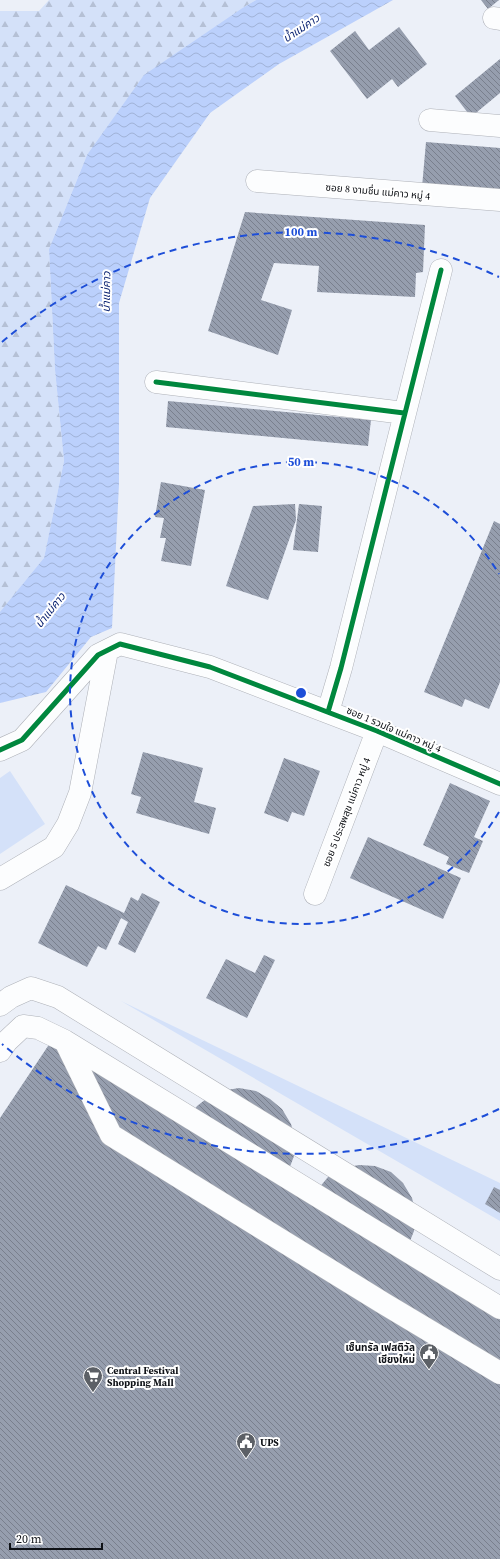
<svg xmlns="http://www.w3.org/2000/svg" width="500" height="1559" viewBox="0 0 500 1559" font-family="'Source Serif 4','Noto Sans Thai',serif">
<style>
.green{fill:#d4e1f9}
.forest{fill:url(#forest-firs)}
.water{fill:url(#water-waves)}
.building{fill:url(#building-back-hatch)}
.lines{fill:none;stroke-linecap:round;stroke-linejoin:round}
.minor-casing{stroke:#aeb1b8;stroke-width:23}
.minor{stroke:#fcfdfe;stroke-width:22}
.cycleway-casing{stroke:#fff;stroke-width:8}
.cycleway{stroke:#00873e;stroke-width:5}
.ring{fill:none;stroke:#1d4ed8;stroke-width:2;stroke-dasharray:7 5}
.labels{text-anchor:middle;stroke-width:4;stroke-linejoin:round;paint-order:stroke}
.street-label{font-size:10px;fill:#0f1217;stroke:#fff}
.poi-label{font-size:10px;font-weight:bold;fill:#0f1217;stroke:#fff;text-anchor:start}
.water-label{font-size:11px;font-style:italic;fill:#041d6e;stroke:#fff}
.centre{fill:#1d4ed8;stroke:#fff;stroke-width:2}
.ring-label{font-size:12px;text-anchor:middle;font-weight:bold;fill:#1d4ed8;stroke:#fff;stroke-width:4;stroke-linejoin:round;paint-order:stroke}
</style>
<defs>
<pattern id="forest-firs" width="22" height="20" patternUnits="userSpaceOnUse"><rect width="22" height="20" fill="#d4e1f9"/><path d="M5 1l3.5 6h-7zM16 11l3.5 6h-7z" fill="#b5c0d5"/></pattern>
<pattern id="water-waves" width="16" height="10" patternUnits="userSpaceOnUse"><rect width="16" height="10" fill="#bbd0fc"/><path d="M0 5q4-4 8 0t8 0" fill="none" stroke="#a0b2d7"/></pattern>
<pattern id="building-back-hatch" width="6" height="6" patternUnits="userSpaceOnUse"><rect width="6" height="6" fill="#969eae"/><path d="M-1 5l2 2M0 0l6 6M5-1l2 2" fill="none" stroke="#797f8d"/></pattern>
</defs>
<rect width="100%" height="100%" fill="#ecf0f8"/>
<path class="green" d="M 10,771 L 45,824 L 0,854 L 0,778 Z
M 121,1001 L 500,1183 L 500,1221 Z"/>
<path class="forest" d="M 49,0 L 256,0 L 244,7 L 87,155 L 49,249 L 55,370 L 64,461 L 44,558 L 0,668 L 0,11 L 39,11 Z"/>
<path class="water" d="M 256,0 L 393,0 L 279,64 L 210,113 L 150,198 L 119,303 L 119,484 L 112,628 L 91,637 L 46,692 L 0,703 L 0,612 L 44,558 L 64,461 L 55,370 L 49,249 L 87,155 L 144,75 L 244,7 Z"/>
<path class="building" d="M 481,0 L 499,0 L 488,9 Z
M 399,27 L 427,64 L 398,87 L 392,79 L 367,99 L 330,51 L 355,31 L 369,50 Z
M 500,59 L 500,93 L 471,117 L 455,96 Z
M 426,142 L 500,148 L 500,193 L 422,187 Z
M 245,212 L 425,225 L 423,272 L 416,273 L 415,297 L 317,292 L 319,266 L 274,263 L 261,300 L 292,310 L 278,355 L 208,331 Z
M 168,401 L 371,420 L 368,446 L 166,427 Z
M 161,482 L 205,490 L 191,566 L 161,561 L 166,538 L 160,538 L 164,518 L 155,517 Z
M 295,504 L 296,520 L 268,600 L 226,586 L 253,506 Z
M 299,504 L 322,506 L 318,552 L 293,550 Z
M 494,521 L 500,524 L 500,682 L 489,709 L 465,699 L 462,707 L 424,692 Z
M 143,752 L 203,768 L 194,802 L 216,808 L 209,834 L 136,813 L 141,797 L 131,794 Z
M 284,758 L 320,771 L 304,816 L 292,812 L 288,822 L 264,813 Z
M 450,783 L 490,801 L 474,837 L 483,841 L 469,873 L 446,864 L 449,857 L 423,845 Z
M 368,837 L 461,878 L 443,919 L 350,878 Z
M 66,885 L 124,913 L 131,897 L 138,901 L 142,893 L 160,902 L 135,953 L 118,944 L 128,922 L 121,918 L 106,950 L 98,946 L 87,967 L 38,943 Z
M 264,955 L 275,960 L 247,1018 L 206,998 L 226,959 L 255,973 Z
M 58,1031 L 190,1116 L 197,1106 L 210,1096 L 221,1091 L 239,1088 L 256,1091 L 270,1099 L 282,1109 L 291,1124 L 295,1139 L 294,1156 L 288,1172 L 318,1189 L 328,1177 L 343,1168 L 359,1165 L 375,1166 L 391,1172 L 403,1183 L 412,1198 L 416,1214 L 414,1231 L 408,1246 L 500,1310 L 500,1559 L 0,1559 L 0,1118 Z
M 494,1187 L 500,1190 L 500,1213 L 485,1204 Z"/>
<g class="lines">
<defs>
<path id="minor" d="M 494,18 L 500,19
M 430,120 L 500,126
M 257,181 L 500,200
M 156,382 L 404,413
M 328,712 L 341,668 L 441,270
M 0,750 L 22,740 L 98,655 L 120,644 L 210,667 L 377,731 L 500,784
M 0,879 L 54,847 L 68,824 L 80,793 L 107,651
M 315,894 L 377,731
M 0,1005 L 11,997 L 31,988 L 58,997 L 500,1269
M 65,1041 L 500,1308
M 0,1051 L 7,1041 L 23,1026 L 38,1028 L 65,1041 L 111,1135 L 383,1303 L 500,1373"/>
</defs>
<use href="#minor" class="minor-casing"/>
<use href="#minor" class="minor"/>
<defs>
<path id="cycleway" d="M 156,382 L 404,413
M 328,712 L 341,668 L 441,270
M 0,750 L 22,740 L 98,655 L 120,644 L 210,667 L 377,731 L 500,784"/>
</defs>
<use href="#cycleway" class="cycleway-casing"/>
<use href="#cycleway" class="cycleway"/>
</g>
<g class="ring">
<path d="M499 812A231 231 0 1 1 499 574"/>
<path d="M499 1109A461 461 0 0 1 2 1044M2 342A461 461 0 0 1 499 277"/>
</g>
<defs>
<symbol id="civic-pin" viewBox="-11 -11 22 30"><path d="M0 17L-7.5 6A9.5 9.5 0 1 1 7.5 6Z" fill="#5c6066" stroke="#fff"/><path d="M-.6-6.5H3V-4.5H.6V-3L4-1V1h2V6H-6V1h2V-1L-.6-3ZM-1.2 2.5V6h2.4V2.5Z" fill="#fff"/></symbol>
<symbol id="supermarket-pin" viewBox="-11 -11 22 30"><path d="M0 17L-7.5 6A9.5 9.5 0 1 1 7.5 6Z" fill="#5c6066" stroke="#fff"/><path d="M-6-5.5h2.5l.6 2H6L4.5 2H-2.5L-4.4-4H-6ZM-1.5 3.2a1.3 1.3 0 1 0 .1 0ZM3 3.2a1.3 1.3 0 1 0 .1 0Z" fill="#fff"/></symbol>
</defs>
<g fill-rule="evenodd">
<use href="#civic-pin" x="418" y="1342" width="22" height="30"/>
<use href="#supermarket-pin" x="82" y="1365" width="22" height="30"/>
<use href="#civic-pin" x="235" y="1431" width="22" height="30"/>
</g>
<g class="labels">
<g class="street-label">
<text transform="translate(378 191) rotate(5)" y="4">ซอย 8 งามชื่น แม่คาว หมู่ 4</text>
<text transform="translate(394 729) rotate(23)" y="4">ซอย 1 รวมใจ แม่คาว หมู่ 4</text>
<text transform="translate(346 812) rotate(-69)" y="4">ซอย 5 ประสพสุข แม่คาว หมู่ 4</text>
</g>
<g class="poi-label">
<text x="415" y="1351" text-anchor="end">เซ็นทรัล เฟสติวัล<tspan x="415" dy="12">เชียงใหม่</tspan></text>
<text x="107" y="1374">Central Festival<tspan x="107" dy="12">Shopping Mall</tspan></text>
<text x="260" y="1446">UPS</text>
</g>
<g class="water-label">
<text transform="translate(301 28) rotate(-34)" y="4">น้ำแม่คาว</text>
<text transform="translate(106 292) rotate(-89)" y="4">น้ำแม่คาว</text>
<text transform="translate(50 610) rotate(-52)" y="4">น้ำแม่คาว</text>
</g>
</g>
<circle cx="301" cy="693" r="6" class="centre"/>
<g class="ring-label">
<text x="301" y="236">100 m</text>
<text x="301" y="466">50 m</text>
</g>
<path d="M10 1543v6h92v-6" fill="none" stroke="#0f1217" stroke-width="2"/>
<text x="16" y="1543" font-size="12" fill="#0f1217" stroke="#ffffff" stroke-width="3" paint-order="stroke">20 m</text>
</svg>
